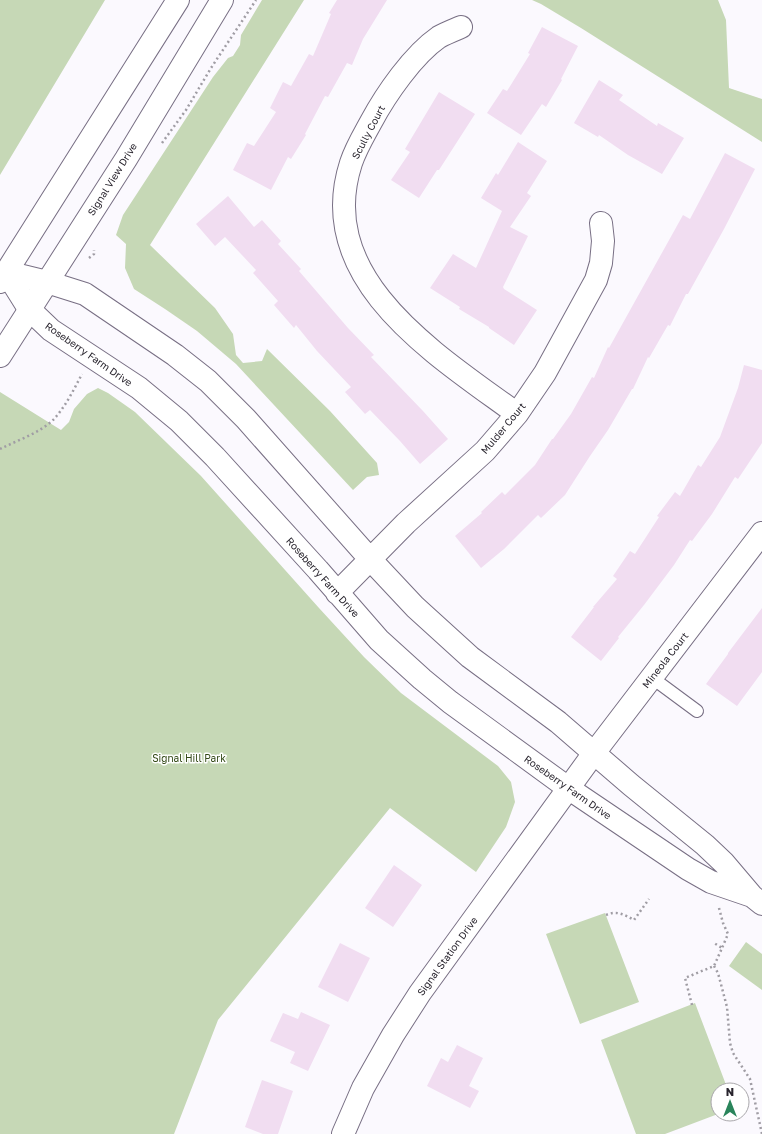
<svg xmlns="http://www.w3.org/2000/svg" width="762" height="1134" viewBox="0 0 762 1134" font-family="'Golos Text',sans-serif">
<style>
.green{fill:#c6d8b6}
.building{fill:#f1ddf1}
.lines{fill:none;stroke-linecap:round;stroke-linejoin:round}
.service-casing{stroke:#786f84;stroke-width:14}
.minor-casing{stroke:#786f84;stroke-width:24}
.secondary-casing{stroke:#786f84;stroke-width:24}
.path{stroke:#a09da4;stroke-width:2.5;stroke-dasharray:2 3;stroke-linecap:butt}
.service{stroke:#fff;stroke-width:12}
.minor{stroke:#fff;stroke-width:22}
.secondary{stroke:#fff;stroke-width:22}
.labels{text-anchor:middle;stroke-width:3;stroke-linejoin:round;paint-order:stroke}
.street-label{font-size:10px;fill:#28242d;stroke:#fff}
.park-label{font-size:10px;fill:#334917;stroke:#fff}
</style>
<rect width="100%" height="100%" fill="#fbf9fe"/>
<path class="green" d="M 0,0 L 105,0 L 0,175 Z
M 262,0 L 304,0 L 150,245 L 215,308 L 233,334 L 236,355 L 243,363 L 262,361 L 267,349 L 330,411 L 377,463 L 379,475 L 367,477 L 353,490 L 236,364 L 197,331 L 165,309 L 134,289 L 125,268 L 126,244 L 116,235 L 123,215 L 213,77 L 228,58 L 233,56 L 240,45 L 241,35 Z
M 532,0 L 718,0 L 726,20 L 729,88 L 762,99 L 762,142 L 581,28 L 541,4 Z
M 98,388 L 108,393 L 135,412 L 201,476 L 319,608 L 364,657 L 401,693 L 498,766 L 511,782 L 515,802 L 506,827 L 476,872 L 390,808 L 218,1020 L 174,1134 L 0,1134 L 0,392 L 61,430 L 69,422 L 74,409 L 87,394 Z
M 605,913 L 639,1002 L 580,1024 L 546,934 Z
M 746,942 L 762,954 L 762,990 L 729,966 Z
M 695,1003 L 728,1090 L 718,1090 L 718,1114 L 665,1134 L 636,1134 L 601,1040 Z"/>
<path class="building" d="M 337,0 L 387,0 L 363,39 L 352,65 L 347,63 L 328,97 L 325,96 L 305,134 L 306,135 L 291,159 L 288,157 L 271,190 L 233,170 L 247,143 L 254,146 L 276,112 L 270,108 L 283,82 L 291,86 L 309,54 L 313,56 L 331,14 L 329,13 Z
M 542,27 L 578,46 L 561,79 L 562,80 L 546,107 L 542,104 L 521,135 L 487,113 L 503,89 L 507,91 L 530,54 L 528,53 Z
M 599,80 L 623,95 L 619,100 L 657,126 L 658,123 L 684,138 L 662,174 L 628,155 L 599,135 L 598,137 L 574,123 Z
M 439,92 L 475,114 L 439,170 L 437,170 L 419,198 L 391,180 L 410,152 L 405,149 Z
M 518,142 L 547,161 L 527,193 L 531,196 L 510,227 L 528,236 L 503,287 L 504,289 L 537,310 L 514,345 L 489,328 L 489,327 L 459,309 L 460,307 L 430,288 L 453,254 L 476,268 L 502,211 L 481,198 L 496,173 L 498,175 Z
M 725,153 L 755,169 L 724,229 L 688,294 L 686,294 L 670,326 L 668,325 L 649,358 L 648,357 L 633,389 L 632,389 L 608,430 L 590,456 L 565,495 L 541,518 L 538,515 L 504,549 L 481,568 L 455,536 L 482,513 L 481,512 L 502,492 L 505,495 L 535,465 L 552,439 L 553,439 L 571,414 L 592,377 L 594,378 L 608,347 L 609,348 L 683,215 L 690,219 Z
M 228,196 L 254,227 L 262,220 L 281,241 L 278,244 L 301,269 L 299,271 L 348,328 L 374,355 L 371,357 L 423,411 L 448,439 L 420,464 L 400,441 L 370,410 L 365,414 L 345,392 L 351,387 L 317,351 L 296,325 L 294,328 L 274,305 L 278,301 L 253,273 L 256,270 L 225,237 L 215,246 L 196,224 Z
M 744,365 L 762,370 L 762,443 L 738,479 L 735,477 L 712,514 L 692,541 L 690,540 L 674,565 L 644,605 L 618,637 L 619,638 L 601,661 L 571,637 L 594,607 L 593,607 L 617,579 L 613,576 L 630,551 L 635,554 L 659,517 L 657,516 L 675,492 L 680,496 L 698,465 L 701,467 L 720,437 L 738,388 Z
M 762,608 L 762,672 L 737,706 L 706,684 L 728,654 L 728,653 Z
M 394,865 L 422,885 L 393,927 L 365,908 Z
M 340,943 L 370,958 L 348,1002 L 318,987 Z
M 301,1012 L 330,1025 L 308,1071 L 290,1063 L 295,1052 L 270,1041 L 283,1013 L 298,1019 Z
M 457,1045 L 483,1058 L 469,1086 L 479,1091 L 470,1108 L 427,1086 L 441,1058 L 448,1062 Z
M 262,1080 L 293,1091 L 278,1134 L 263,1134 L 245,1127 Z"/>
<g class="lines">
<defs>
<path id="service" d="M 651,677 L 697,711"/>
<path id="minor" d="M 461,27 C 454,30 446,33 439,37 C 413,55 386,94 371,122 C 364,135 356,148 351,163 C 313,280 437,355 517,414
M 6,272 L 47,282 L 85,294 L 175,355 L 208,381 L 246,419 L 370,559 L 415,607 L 470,657 L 558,722 L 631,785 L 705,845 L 724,863 L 752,896 L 762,904
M 6,272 L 29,309 L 51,330 L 139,388 L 179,421 L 215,457 L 318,570 L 379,640 L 422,679 L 450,702 L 568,788 L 688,869 L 711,882 L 752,896
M 337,593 L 406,523 L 485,451 L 517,414 L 545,373 L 596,280 L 601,263 L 603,241 L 601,223
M 343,1134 L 363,1088 L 393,1035 L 420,993 L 594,753 L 762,533"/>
<path id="secondary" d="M 0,282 L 178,0
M 0,356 L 126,159 L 222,0"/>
</defs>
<use href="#service" class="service-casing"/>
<use href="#minor" class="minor-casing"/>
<use href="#secondary" class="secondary-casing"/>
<path class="path" d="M 162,143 L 186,110 L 211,68 L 256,0
M 89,258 L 94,254 L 94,250
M 0,449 C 18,440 40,433 54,419 C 66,406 74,389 82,374
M 719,908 L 723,923 L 728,934 L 722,948
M 606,915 C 617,910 625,915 634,920 L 649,899
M 714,966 L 718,973 L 727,1007 L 730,1043 L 733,1053 L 750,1079 L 762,1134
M 692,1005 L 685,978 L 714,966 L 722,948 L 714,943"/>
<use href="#service" class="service"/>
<use href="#minor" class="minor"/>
<use href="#secondary" class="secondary"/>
</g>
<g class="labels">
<g class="street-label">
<text transform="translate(368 132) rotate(-62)" y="4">Scully Court</text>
<text transform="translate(112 179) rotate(-58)" y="4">Signal View Drive</text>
<text transform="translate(89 354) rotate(35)" y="4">Roseberry Farm Drive</text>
<text transform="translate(503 428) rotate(-50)" y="4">Mulder Court</text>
<text transform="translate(323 577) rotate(48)" y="4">Roseberry Farm Drive</text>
<text transform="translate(665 660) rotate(-52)" y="4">Mineola Court</text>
<text transform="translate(568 787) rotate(35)" y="4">Roseberry Farm Drive</text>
<text transform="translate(447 956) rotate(-54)" y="4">Signal Station Drive</text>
</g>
<g class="park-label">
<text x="189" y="762">Signal Hill Park</text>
</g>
</g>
<g transform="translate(730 1102)"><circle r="19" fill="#ffffff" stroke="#a9a7ab"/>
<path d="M0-3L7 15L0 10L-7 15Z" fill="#2a855b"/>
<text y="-6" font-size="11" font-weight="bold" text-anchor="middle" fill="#28242d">N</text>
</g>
</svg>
